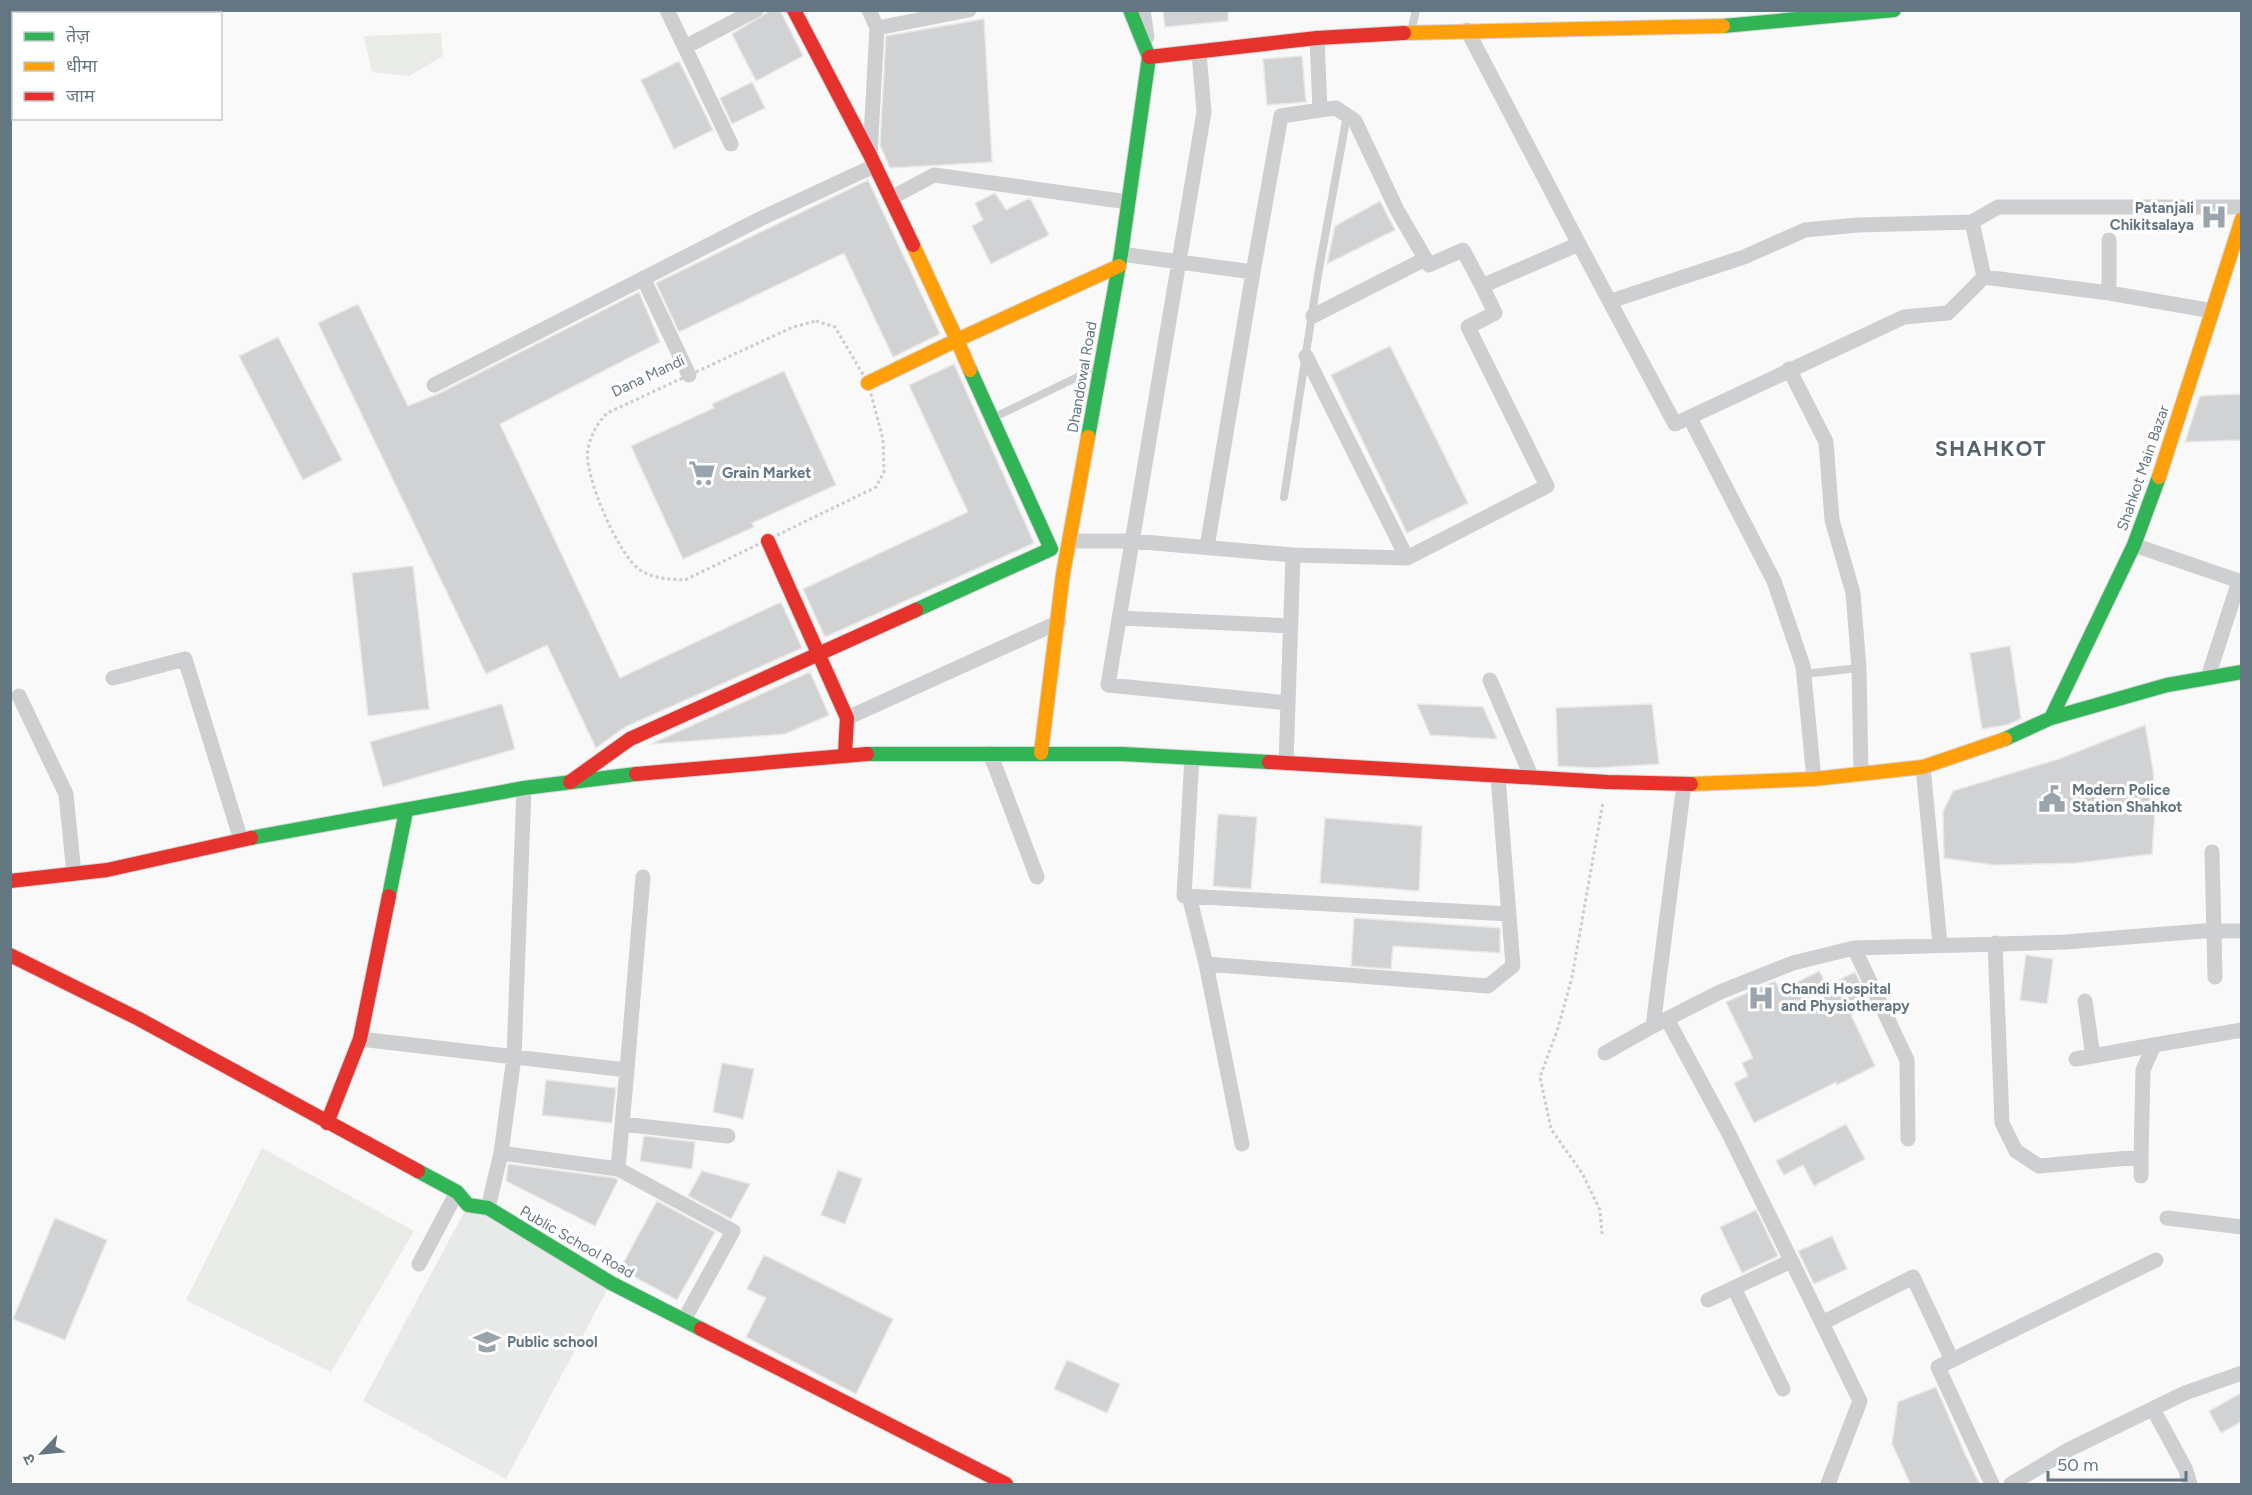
<svg xmlns="http://www.w3.org/2000/svg" width="2252" height="1495" viewBox="0 0 2252 1495" font-family="Figtree,'Noto Sans Devanagari',sans-serif">
<style>
.built{fill:#e8e9e9}
.green{fill:#e8ebe6}
.building{fill:#d0d2d3;stroke:#e8e8e8;stroke-width:1.5}
.lines{fill:none;stroke-linecap:round;stroke-linejoin:round}
.fast-casing{stroke:#d5d6d7;stroke-width:16}
.slow-casing{stroke:#d5d6d7;stroke-width:16}
.jam-casing{stroke:#d5d6d7;stroke-width:16}
.path{stroke:#cbcccd;stroke-width:3;stroke-dasharray:3 3;stroke-linecap:butt}
.lane{stroke:#cecfd0;stroke-width:8}
.street{stroke:#cecfd0;stroke-width:15}
.fast{stroke:#30b455;stroke-width:14}
.slow{stroke:#ff9f0a;stroke-width:14}
.jam{stroke:#e5322d;stroke-width:14}
.labels{text-anchor:middle;stroke-width:6;stroke-linejoin:round;paint-order:stroke}
.poi-label{font-size:15px;font-weight:bold;fill:#657683;stroke:#fff;text-anchor:start}
.street-label{font-size:15px;fill:#657683;stroke:#fff}
.district-label{font-size:21px;font-weight:bold;letter-spacing:1.5px;fill:#57646e;stroke:#fff}
</style>
<rect width="100%" height="100%" fill="#f9f9f9"/>
<path class="built" d="M 468,1205 L 611,1283 L 506,1479 L 363,1401 Z"/>
<path class="green" d="M 441,33 L 443,56 L 409,76 L 372,72 L 364,36 Z
M 262,1148 L 414,1231 L 331,1372 L 186,1300 Z"/>
<path class="building" d="M 771,10 L 780,10 L 803,56 L 756,81 L 732,34 Z
M 1163,10 L 1228,10 L 1228,21 L 1165,27 Z
M 984,19 L 992,162 L 890,168 L 880,145 L 886,36 Z
M 1302,56 L 1306,102 L 1267,105 L 1263,59 Z
M 679,61 L 713,130 L 674,149 L 641,80 Z
M 752,82 L 765,108 L 732,124 L 720,98 Z
M 868,180 L 940,334 L 893,357 L 844,253 L 679,332 L 656,283 Z
M 995,193 L 1006,210 L 1030,198 L 1049,235 L 991,264 L 972,226 L 983,220 L 975,203 Z
M 1380,201 L 1395,230 L 1327,264 L 1335,226 Z
M 639,292 L 660,342 L 500,424 L 620,678 L 781,602 L 802,648 L 625,727 L 596,748 L 547,645 L 486,674 L 318,323 L 358,304 L 408,406 L 438,394 Z
M 278,337 L 342,460 L 303,480 L 239,356 Z
M 1390,346 L 1468,503 L 1407,533 L 1331,375 Z
M 954,364 L 1034,543 L 825,637 L 803,589 L 968,512 L 909,385 Z
M 784,371 L 836,485 L 752,523 L 754,527 L 683,559 L 631,446 L 714,408 L 712,404 Z
M 2241,394 L 2241,440 L 2185,442 L 2200,396 Z
M 413,566 L 429,709 L 368,716 L 352,573 Z
M 2010,646 L 2021,719 L 2006,725 L 1982,729 L 1970,653 Z
M 810,672 L 829,715 L 785,734 L 651,744 Z
M 502,704 L 515,749 L 383,787 L 370,742 Z
M 1417,704 L 1483,707 L 1497,739 L 1430,735 Z
M 1652,704 L 1659,764 L 1594,768 L 1558,766 L 1556,708 Z
M 2145,725 L 2153,770 L 2155,807 L 2152,854 L 2076,863 L 1994,865 L 1944,858 L 1943,812 L 1953,791 L 2059,759 Z
M 1218,814 L 1257,817 L 1251,889 L 1213,886 Z
M 1325,818 L 1422,826 L 1419,891 L 1320,883 Z
M 1354,918 L 1500,928 L 1500,953 L 1393,946 L 1391,969 L 1351,966 Z
M 2026,955 L 2053,959 L 2047,1004 L 2020,1000 Z
M 1819,971 L 1827,986 L 1855,972 L 1870,1005 L 1851,1015 L 1875,1066 L 1837,1085 L 1836,1082 L 1754,1123 L 1734,1083 L 1748,1076 L 1742,1063 L 1753,1058 L 1726,1002 L 1775,981 L 1780,991 Z
M 722,1063 L 754,1069 L 743,1119 L 713,1112 Z
M 546,1080 L 616,1088 L 612,1123 L 542,1115 Z
M 1846,1124 L 1865,1159 L 1814,1186 L 1803,1165 L 1784,1175 L 1776,1161 Z
M 644,1136 L 695,1142 L 692,1169 L 640,1161 Z
M 508,1164 L 615,1178 L 618,1180 L 595,1226 L 506,1181 Z
M 838,1170 L 862,1179 L 845,1224 L 821,1215 Z
M 702,1171 L 750,1184 L 731,1219 L 688,1196 Z
M 657,1201 L 715,1232 L 677,1300 L 620,1269 Z
M 1756,1210 L 1778,1256 L 1742,1273 L 1720,1227 Z
M 55,1218 L 107,1240 L 65,1340 L 13,1319 Z
M 1832,1236 L 1847,1269 L 1814,1284 L 1798,1251 Z
M 764,1255 L 893,1319 L 856,1394 L 746,1337 L 766,1298 L 747,1289 Z
M 1067,1360 L 1120,1384 L 1107,1413 L 1054,1389 Z
M 1936,1387 L 1965,1454 L 1980,1485 L 1911,1485 L 1892,1444 L 1898,1402 Z
M 2241,1393 L 2241,1422 L 2221,1433 L 2209,1411 Z"/>
<g class="lines">
<defs>
<path id="fast" d="M 1723,26 L 1894,10
M 1088,437 L 1121,254 L 1149,57 L 1130,10
M 916,610 L 1051,549 L 970,370
M 2051,718 L 2134,545 L 2159,477
M 2005,739 L 2051,718 L 2167,685 L 2242,672
M 867,754 L 1122,754 L 1269,762
M 251,838 L 524,788 L 636,774
M 389,896 L 406,811
M 418,1171 L 457,1192 L 468,1205 L 488,1208 L 611,1283 L 701,1329"/>
<path id="slow" d="M 1404,33 L 1723,26
M 913,245 L 957,340 L 1119,266
M 868,383 L 957,340 L 970,370
M 2159,477 L 2242,219
M 1041,753 L 1063,574 L 1088,437
M 1691,784 L 1814,779 L 1923,767 L 2005,739"/>
<path id="jam" d="M 794,10 L 870,155 L 913,245
M 1149,57 L 1317,38 L 1404,33
M 768,541 L 847,718 L 845,754
M 1269,762 L 1607,782 L 1691,784
M 636,774 L 867,754
M 570,782 L 630,739 L 916,610
M 10,881 L 107,870 L 251,838
M 10,955 L 139,1019 L 418,1171
M 327,1123 L 360,1039 L 389,896
M 701,1329 L 1006,1484"/>
</defs>
<use href="#fast" class="fast-casing"/>
<use href="#slow" class="slow-casing"/>
<use href="#jam" class="jam-casing"/>
<path class="path" d="M 816,321 L 835,327 L 868,383 L 883,439 L 884,472 L 876,487 L 685,580 C 669,579 654,579 640,570 C 619,556 583,475 588,449 C 591,434 597,424 607,413 L 793,327 Z
M 1602,1234 L 1600,1210 L 1582,1173 L 1551,1129 L 1540,1077 L 1558,1028 L 1572,977 L 1603,802"/>
<path class="lane" d="M 1411,32 L 1416,10
M 993,418 L 1098,367
M 1284,497 L 1318,275 L 1347,115
M 1804,674 L 1859,668"/>
<path class="street" d="M 667,10 L 731,144
M 869,10 L 877,28 L 870,155
M 1143,10 L 1147,37
M 877,28 L 969,10
M 685,47 L 756,10
M 1199,52 L 1204,112 L 1108,685 L 1288,703
M 1320,110 L 1336,108 L 1355,121 L 1397,210 L 1429,265 L 1463,250 L 1482,286
M 891,198 L 934,175 L 1128,202
M 1972,222 L 1998,207 L 2242,207
M 2109,240 L 2109,293
M 1579,244 L 1675,424 L 1904,317 L 1948,313 L 1984,277
M 1121,254 L 1253,272 L 1281,116 L 1320,110 L 1317,38
M 643,278 L 689,375
M 1611,301 L 1744,257 L 1805,230 L 1858,225 L 1972,222 L 1984,277 L 2109,293 L 2213,311
M 1313,316 L 1425,259
M 1306,356 L 1407,558
M 1789,369 L 1826,442 L 1832,520 L 1853,593 L 1859,668 L 1861,774
M 434,385 L 760,219 L 874,166
M 1690,418 L 1774,581 L 1803,666 L 1814,779
M 1069,541 L 1132,541 L 1293,555 L 1407,558 L 1547,486 L 1468,327 L 1495,313 L 1482,286 L 1579,244 L 1467,30
M 2134,545 L 2239,581 L 2208,677
M 1207,547 L 1253,272
M 1119,618 L 1291,626
M 113,678 L 185,659 L 241,840
M 1490,680 L 1532,778
M 19,696 L 66,794 L 74,874
M 847,718 L 1059,622
M 990,753 L 1037,877
M 1192,757 L 1184,896 L 1509,914
M 1286,763 L 1293,555
M 1923,767 L 1940,944
M 1684,784 L 1653,1026 L 1720,992 L 1793,963 L 1854,948 L 2066,942 L 2203,931 L 2242,931
M 2212,852 L 2215,977
M 1189,896 L 1206,964 L 1242,1144
M 1995,943 L 2002,1123 L 2016,1151 L 2039,1166 L 2141,1157 L 2143,1070 L 2154,1045 L 2242,1030
M 1854,948 L 1907,1060 L 1908,1139
M 1206,964 L 1488,986 L 1513,966 L 1498,777
M 2085,1001 L 2093,1056
M 1667,1019 L 1729,1134 L 1822,1323 L 1913,1277 L 1952,1360
M 360,1039 L 627,1070 L 618,1169 L 501,1153
M 1605,1053 L 1653,1026
M 2076,1059 L 2154,1045
M 627,1070 L 643,877
M 622,1124 L 728,1136
M 618,1169 L 733,1231 L 685,1318
M 2141,1176 L 2141,1157
M 488,1208 L 501,1153 L 514,1057 L 524,788
M 2167,1218 L 2242,1227
M 419,1264 L 457,1192
M 1734,1288 L 1783,1389
M 1708,1300 L 1791,1261
M 1822,1323 L 1860,1401 L 1828,1484
M 2153,1409 L 2185,1468 L 2190,1484
M 1992,1484 L 1938,1367 L 2156,1260
M 2011,1484 L 2070,1449 L 2185,1393 L 2242,1373"/>
<use href="#fast" class="fast"/>
<use href="#slow" class="slow"/>
<use href="#jam" class="jam"/>
</g>
<defs>
<symbol id="hospital-bare" viewBox="-9 -9 18 18"><path d="M-5-5h3v3.5h4V-5h3V5h-3V1.5h-4V5h-3Z" fill="#99a4ac" stroke="#fff" stroke-width="2.5" paint-order="stroke"/></symbol>
<symbol id="supermarket-bare" viewBox="-9 -9 18 18"><path d="M-6-5.5h2.5l.6 2H6L4.5 2H-2.5L-4.4-4H-6ZM-1.5 3.2a1.3 1.3 0 1 0 .1 0ZM3 3.2a1.3 1.3 0 1 0 .1 0Z" fill="#99a4ac" stroke="#fff" stroke-width="2.5" paint-order="stroke"/></symbol>
<symbol id="civic-bare" viewBox="-9 -9 18 18"><path d="M-.6-6.5H3V-4.5H.6V-3L4-1V1h2V6H-6V1h2V-1L-.6-3ZM-1.2 2.5V6h2.4V2.5Z" fill="#99a4ac" stroke="#fff" stroke-width="2.5" paint-order="stroke"/></symbol>
<symbol id="school-bare" viewBox="-9 -9 18 18"><path d="M0-5L7-2L0 1L-7-2ZM-4 1L0 2.5L4 1V4Q0 6-4 4Z" fill="#99a4ac" stroke="#fff" stroke-width="2.5" paint-order="stroke"/></symbol>
</defs>
<g fill-rule="evenodd">
<use href="#hospital-bare" x="2195" y="198" width="38" height="38"/>
<use href="#supermarket-bare" x="683" y="454" width="38" height="38"/>
<use href="#civic-bare" x="2033" y="780" width="38" height="38"/>
<use href="#hospital-bare" x="1742" y="979" width="38" height="38"/>
<use href="#school-bare" x="468" y="1323" width="38" height="38"/>
</g>
<g class="labels">
<g class="poi-label">
<text x="2194" y="213" text-anchor="end">Patanjali<tspan x="2194" dy="17">Chikitsalaya</tspan></text>
<text x="722" y="478">Grain Market</text>
<text x="2072" y="795">Modern Police<tspan x="2072" dy="17">Station Shahkot</tspan></text>
<text x="1781" y="994">Chandi Hospital<tspan x="1781" dy="17">and Physiotherapy</tspan></text>
<text x="507" y="1347">Public school</text>
</g>
<g class="street-label">
<text transform="translate(648 376) rotate(-25)" y="5">Dana Mandi</text>
<text transform="translate(1082 377) rotate(-80)" y="5">Dhandowal Road</text>
<text transform="translate(2143 468) rotate(-71)" y="5">Shahkot Main Bazar</text>
<text transform="translate(577 1242) rotate(30)" y="5">Public School Road</text>
</g>
<g class="district-label">
<text x="1991" y="456">SHAHKOT</text>
</g>
</g>
<rect width="2252" height="1495" fill="none" stroke="#657683" stroke-width="24"/>
<rect x="12" y="12" width="210" height="108" fill="#ffffff" stroke="#c1c8cd" stroke-width="1.5"/>
<rect x="24" y="32" width="30" height="9" fill="#30b455" stroke="#c1c8cd" stroke-width="1.5"/>
<text x="66" y="42" font-size="18" fill="#657683">तेज़</text>
<rect x="24" y="62" width="30" height="9" fill="#ff9f0a" stroke="#c1c8cd" stroke-width="1.5"/>
<text x="66" y="72" font-size="18" fill="#657683">धीमा</text>
<rect x="24" y="92" width="30" height="9" fill="#e5322d" stroke="#c1c8cd" stroke-width="1.5"/>
<text x="66" y="102" font-size="18" fill="#657683">जाम</text>
<g transform="translate(42 1453) rotate(244)" stroke="#ffffff" stroke-width="4.5" paint-order="stroke">
<path d="M0-4.5L10 22L0 15L-10 22Z" fill="#657683"/>
<text y="-9" font-size="16" font-weight="bold" text-anchor="middle" fill="#657683">उ</text>
</g>
<path d="M2048 1471v9h138v-9" fill="none" stroke="#657683" stroke-width="3"/>
<text x="2057" y="1471" font-size="18" fill="#657683" stroke="#ffffff" stroke-width="4.5" paint-order="stroke">50 m</text>
</svg>
